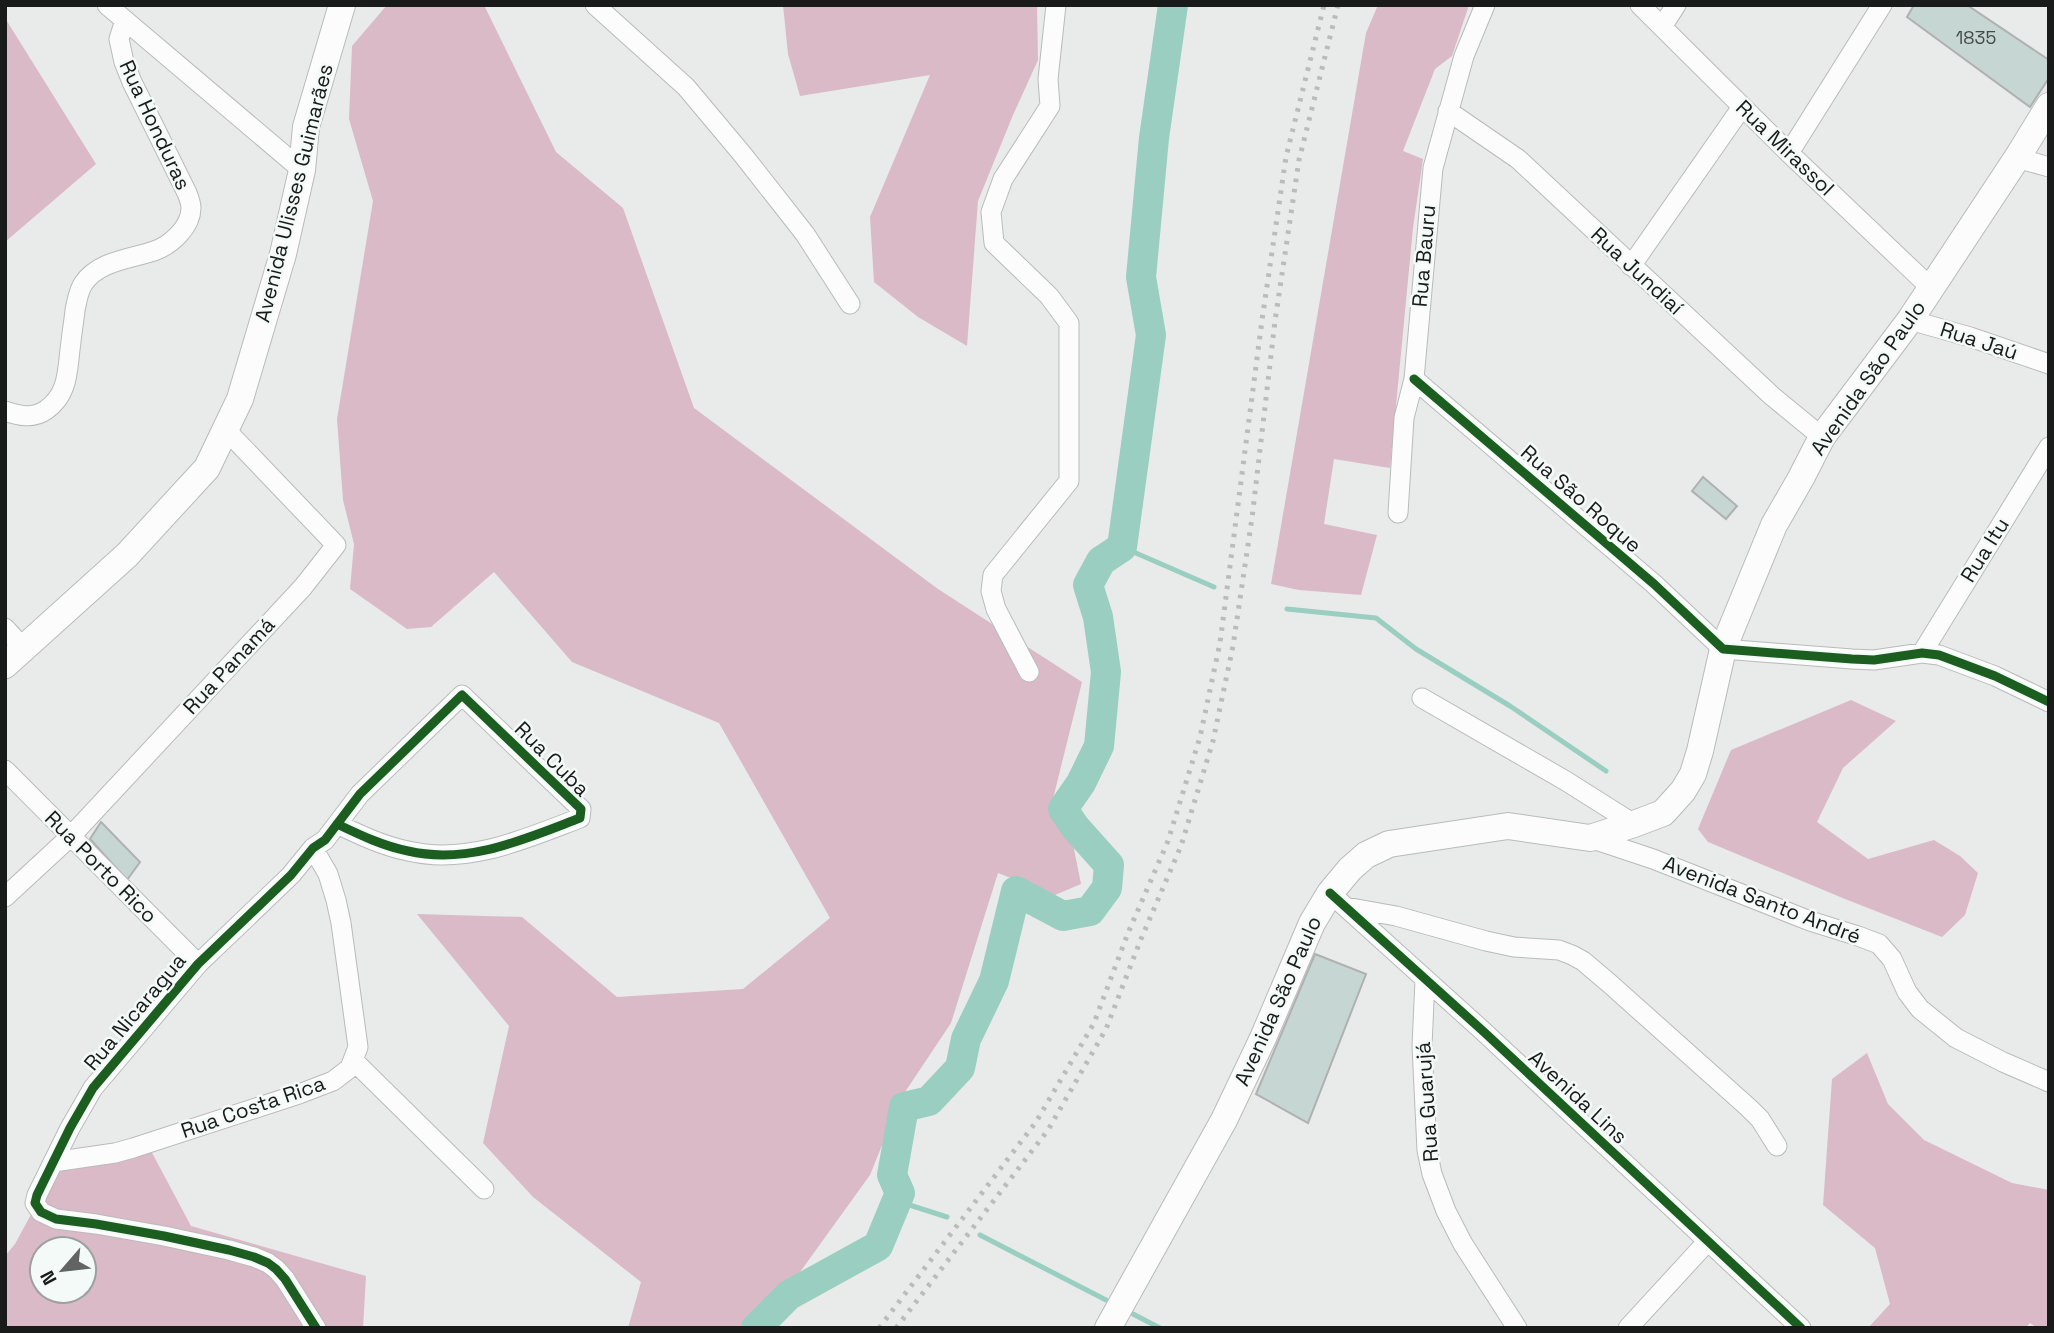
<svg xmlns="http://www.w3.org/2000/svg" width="2054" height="1333" viewBox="0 0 2054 1333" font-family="'Space Grotesk',sans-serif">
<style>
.forest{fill:#dabac6;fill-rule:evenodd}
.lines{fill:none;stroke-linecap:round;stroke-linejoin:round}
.stream{stroke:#99cec0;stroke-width:5}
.river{stroke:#99cec0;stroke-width:30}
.building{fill:#c6d6d2;stroke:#afb1b0;stroke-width:2}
.minor-casing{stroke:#b9bbba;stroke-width:21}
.major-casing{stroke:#b9bbba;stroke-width:28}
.minor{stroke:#fcfcfc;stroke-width:19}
.major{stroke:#fcfcfc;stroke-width:26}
.rail{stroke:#bbb;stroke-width:5;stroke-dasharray:3.5 7;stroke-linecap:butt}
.cycleway-casing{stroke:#f4faf8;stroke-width:13}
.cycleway{stroke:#1b5e20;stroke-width:9}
.labels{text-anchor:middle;stroke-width:5;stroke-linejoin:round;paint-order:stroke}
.number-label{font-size:18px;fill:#444a49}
.street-label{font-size:21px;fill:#191b1b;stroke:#f4faf8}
</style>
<rect width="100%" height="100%" fill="#e8ebea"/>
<path class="forest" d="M 387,5 L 484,5 L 556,152 L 623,208 L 694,408 L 938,589 L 1082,682 L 1050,811 L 1071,834 L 1081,884 L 1055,895 L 998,873 L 951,1023 L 901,1098 L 870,1175 L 795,1279 L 740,1328 L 628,1328 L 641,1282 L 533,1197 L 483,1143 L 509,1026 L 417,914 L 522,917 L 617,997 L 743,989 L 830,918 L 719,723 L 572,662 L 494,572 L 431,627 L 407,629 L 350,589 L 354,544 L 343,500 L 337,419 L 373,201 L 349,119 L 352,46 Z
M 783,5 L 1037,5 L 1038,60 L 1013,115 L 978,201 L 967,346 L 918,317 L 874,282 L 870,217 L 930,75 L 800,96 L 788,54 Z
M 1378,5 L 1469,5 L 1452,56 L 1435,69 L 1403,151 L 1423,159 L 1413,228 L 1390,468 L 1334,459 L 1324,524 L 1377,535 L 1361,595 L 1299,590 L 1271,584 L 1366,33 Z
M 5,18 L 96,164 L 5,242 Z
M 1851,700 L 1896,721 L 1843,768 L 1817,822 L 1868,859 L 1934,840 L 1960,856 L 1978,873 L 1965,915 L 1942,937 L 1845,899 L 1708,842 L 1698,829 L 1731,750 Z
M 1867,1053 L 1888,1104 L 1924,1140 L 2012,1183 L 2049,1190 L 2049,1328 L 2037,1328 L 2030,1323 L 2025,1328 L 1868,1328 L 1890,1304 L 1875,1248 L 1823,1205 L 1832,1079 Z
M 150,1149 L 191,1226 L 366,1276 L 363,1328 L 5,1328 L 5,1256 L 15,1244 L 59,1163 ZM 42,1249 L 84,1249 L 84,1291 L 42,1291 Z"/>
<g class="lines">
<path class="stream" d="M 1122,547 L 1214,587
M 1287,609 L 1376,618 L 1416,649 L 1510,706 L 1606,771
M 897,1201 L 947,1217
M 980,1235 L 1106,1300
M 1133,1314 L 1160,1328"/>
<path class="river" d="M 756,1328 L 789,1295 L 878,1246 L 900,1193 L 892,1175 L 904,1107 L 929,1101 L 960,1068 L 966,1039 L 994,981 L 1016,891 L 1063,916 L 1090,911 L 1107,888 L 1109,865 L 1075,827 L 1063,809 L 1081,783 L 1099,746 L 1106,672 L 1098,617 L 1088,585 L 1101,561 L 1122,547 L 1151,335 L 1141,277 L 1154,138 L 1173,5"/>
</g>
<path class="building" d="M 1914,5 L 1967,5 L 2049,60 L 2049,78 L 2030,107 L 1907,17 Z
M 1703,477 L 1737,506 L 1726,519 L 1692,491 Z
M 101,822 L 140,862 L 127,880 L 90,839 Z
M 1315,954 L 1366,974 L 1308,1123 L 1256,1094 Z"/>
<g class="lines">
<defs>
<path id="minor" d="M 107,5 L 302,170
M 595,5 L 686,87 L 743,155 L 805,234 L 850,304
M 1640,5 L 1789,153 L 1931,288
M 1662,27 L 1676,5
M 1448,111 L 1518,159 L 1772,396 L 1822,437
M 1789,153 L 1882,5
M 2017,158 L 2049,167
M 1631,266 L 1742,107
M 1910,320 L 1970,337 L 2049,364
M 1414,379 L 1654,584 L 1723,649 L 1852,659 L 1874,660 L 1922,653 L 1939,655 L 1995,676 L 2049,702
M 5,411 C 19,416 33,419 46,410 C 70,393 67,368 71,342 C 72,331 74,321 75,310 C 77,301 78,292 83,284 C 98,261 130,259 154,251 C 171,245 191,227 191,208 C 191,203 189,198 187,193 L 132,82 L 124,62 L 119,39 L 125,20
M 1398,513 L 1404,418 L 1414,379 L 1433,168 L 1464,56 L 1485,5
M 5,628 L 23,648
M 1922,653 L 2049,447
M 1029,672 L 996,609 L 991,591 L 993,575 L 1069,481 L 1069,323 L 1049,296 L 994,243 L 991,212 L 1003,179 L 1050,106 L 1048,79 L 1056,5
M 1422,698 L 1566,781 L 1634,824
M 5,770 L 198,964
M 1590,838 L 1653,859 L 1810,921 L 1858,936 L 1879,944 L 1892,959 L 1907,992 L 1920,1009 L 1956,1038 L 2003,1062 L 2049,1082
M 1330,893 L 1484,1032 L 1801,1328
M 5,897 L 71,836 L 303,587 L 336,545 L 226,430
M 1346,907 L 1396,916 L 1486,941 L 1514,947 L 1559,950 L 1572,955 L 1583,961 L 1609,983 L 1749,1108 L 1760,1119 L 1777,1146
M 1425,980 L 1422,1046 L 1427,1150 L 1432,1174 L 1446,1211 L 1463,1244 L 1517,1328
M 354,1061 L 484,1189
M 53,1162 L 115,1153 L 133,1148 L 299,1094 L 333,1081 L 350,1068 L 358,1047 L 341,923 L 336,900 L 328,874 L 313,848
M 316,1328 L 285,1279 L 276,1269 L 268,1263 L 254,1257 L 229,1250 L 164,1236 L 96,1224 L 56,1219 L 41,1212 L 35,1203 L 37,1195 L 70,1128 L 93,1088 L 198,964 L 291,875 L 313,848 L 325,840 L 360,794 L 462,695 L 581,809 L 580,818 C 525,839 468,865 408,851 C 383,846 360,835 337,824
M 1628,1328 L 1707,1242"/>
<path id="major" d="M 5,665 L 127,555 L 207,468 L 240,399 L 283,254 L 302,170 L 306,127 L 342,5
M 1108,1328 L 1224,1120 L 1263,1038 L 1312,923 L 1330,893 L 1350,869 L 1366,855 L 1389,844 L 1508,826 L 1590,838 L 1634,824 L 1663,813 L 1683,791 L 1693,774 L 1700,751 L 1723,649 L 1774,525 L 1801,478 L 1822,437 L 1910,320 L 2017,158 L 2049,106"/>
</defs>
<use href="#minor" class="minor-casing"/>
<use href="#major" class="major-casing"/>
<use href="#minor" class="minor"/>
<use href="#major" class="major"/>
<path class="rail" d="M 879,1328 L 1036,1122 L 1094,1023 L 1128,933 L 1168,841 L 1200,737 L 1220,643 L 1262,320 L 1286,157 L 1324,5
M 896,1328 L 1048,1130 L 1106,1029 L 1141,939 L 1181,846 L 1213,741 L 1233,646 L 1252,518 L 1275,321 L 1299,160 L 1338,5"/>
<defs>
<path id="cycleway" d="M 1414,379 L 1654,584 L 1723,649 L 1852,659 L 1874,660 L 1922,653 L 1939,655 L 1995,676 L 2049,702
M 1330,893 L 1484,1032 L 1801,1328
M 316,1328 L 285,1279 L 276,1269 L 268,1263 L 254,1257 L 229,1250 L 164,1236 L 96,1224 L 56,1219 L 41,1212 L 35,1203 L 37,1195 L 70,1128 L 93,1088 L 198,964 L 291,875 L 313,848 L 325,840 L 360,794 L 462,695 L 581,809 L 580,818 C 525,839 468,865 408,851 C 383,846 360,835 337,824"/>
</defs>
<use href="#cycleway" class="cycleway-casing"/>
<use href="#cycleway" class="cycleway"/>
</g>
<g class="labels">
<g class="number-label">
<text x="1976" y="44">1835</text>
</g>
<g class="street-label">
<text transform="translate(155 125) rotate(65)" y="7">Rua Honduras</text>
<text transform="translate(1785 148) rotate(44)" y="7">Rua Mirassol</text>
<text transform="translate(294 193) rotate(-76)" y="7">Avenida Ulisses Guimarães</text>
<text transform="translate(1424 256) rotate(-85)" y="7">Rua Bauru</text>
<text transform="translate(1637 271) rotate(43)" y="7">Rua Jundiaí</text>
<text transform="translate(1979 341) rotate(18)" y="7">Rua Jaú</text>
<text transform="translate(1868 378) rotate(-55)" y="7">Avenida São Paulo</text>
<text transform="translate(1581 499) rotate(41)" y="7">Rua São Roque</text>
<text transform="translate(1985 550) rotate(-58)" y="7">Rua Itu</text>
<text transform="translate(229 666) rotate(-47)" y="7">Rua Panamá</text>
<text transform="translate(552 759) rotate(45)" y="7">Rua Cuba</text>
<text transform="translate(101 867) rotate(45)" y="7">Rua Porto Rico</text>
<text transform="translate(1762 900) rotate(21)" y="7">Avenida Santo André</text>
<text transform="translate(1278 1001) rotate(-66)" y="7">Avenida São Paulo</text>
<text transform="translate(135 1012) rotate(-50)" y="7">Rua Nicaragua</text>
<text transform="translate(1578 1097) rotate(43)" y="7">Avenida Lins</text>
<text transform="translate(1427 1102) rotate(-94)" y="7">Rua Guarujá</text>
<text transform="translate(253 1107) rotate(-19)" y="7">Rua Costa Rica</text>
</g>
</g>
<rect width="2054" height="1333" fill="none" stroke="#191b1b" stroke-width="14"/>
<g transform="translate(63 1270) rotate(242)"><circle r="33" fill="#f4faf8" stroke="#9ca1a0" stroke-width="2"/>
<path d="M0-5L12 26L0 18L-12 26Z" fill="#616463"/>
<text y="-10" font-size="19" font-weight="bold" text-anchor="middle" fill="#191b1b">N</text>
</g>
</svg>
